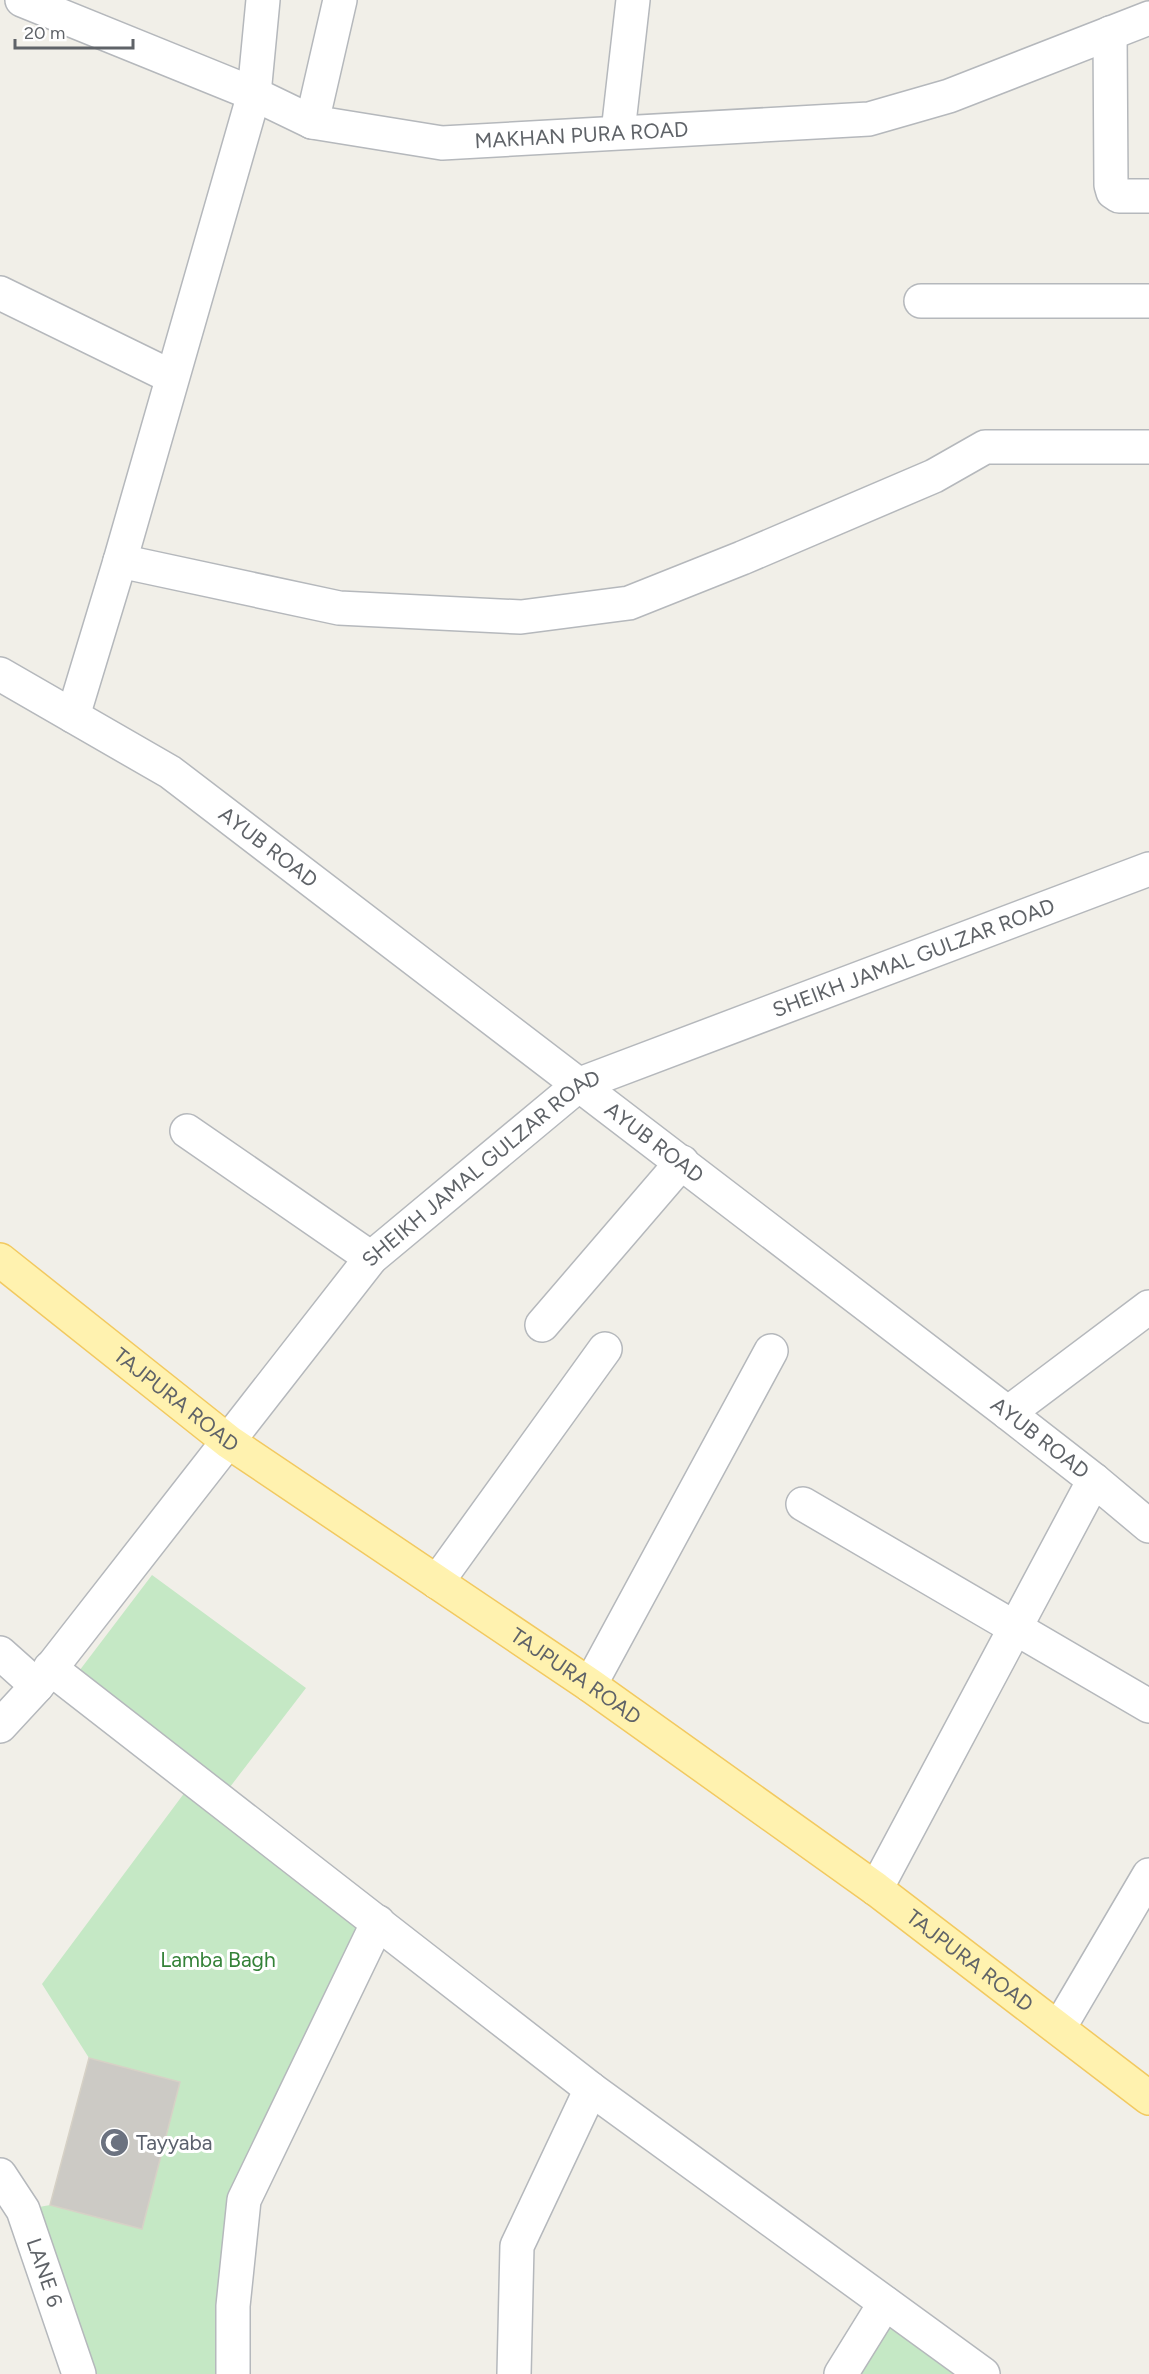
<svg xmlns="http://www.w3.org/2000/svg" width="1149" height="2374" viewBox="0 0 1149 2374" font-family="Figtree,sans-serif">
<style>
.green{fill:#c5e8c5}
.building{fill:#cccac5;stroke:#d6d1c6;stroke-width:1.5}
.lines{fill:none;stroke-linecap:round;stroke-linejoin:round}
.minor-casing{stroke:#b5b8bc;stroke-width:36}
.major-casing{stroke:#f2c960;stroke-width:36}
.minor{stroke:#fff;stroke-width:33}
.major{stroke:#fff2af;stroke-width:33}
.labels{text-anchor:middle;stroke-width:6;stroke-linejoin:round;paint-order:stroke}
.street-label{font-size:21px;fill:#5f6368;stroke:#fff}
.park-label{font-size:21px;fill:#348238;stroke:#fff}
.worship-label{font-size:21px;fill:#5b616d;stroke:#fff;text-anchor:start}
</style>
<rect width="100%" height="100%" fill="#f1efe8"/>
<path class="green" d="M 152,1575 L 306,1688 L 220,1800 L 378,1922 L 244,2200 L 232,2374 L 79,2374 L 23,2210 L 50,2205 L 142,2229 L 180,2082 L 89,2058 L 42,1984 L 194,1780 L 70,1683 Z
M 885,2303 L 983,2374 L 842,2374 Z"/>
<path class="building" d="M 89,2058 L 180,2082 L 142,2229 L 50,2205 Z"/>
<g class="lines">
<defs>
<g id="minor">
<path id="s1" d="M 22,0 L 254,94 L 312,122 L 442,143 L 869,119 L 949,96 L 1149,18"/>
<path d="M 1110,33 L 1111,185 L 1113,192 L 1119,196 L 1149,196"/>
<path d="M 312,122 L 340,0"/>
<path d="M 618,132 L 633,0"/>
<path d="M 0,293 L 172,377"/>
<path d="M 921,301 L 1149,301"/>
<path d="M 120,561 L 339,608 L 521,617 L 629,603 L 742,558 L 934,476 L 985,447 L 1149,447"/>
<path id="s2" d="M 0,674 L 170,772 L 1008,1413 L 1094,1480 L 1149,1526"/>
<path d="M 73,716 L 120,561 L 254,94 L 263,0"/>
<path d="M 187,1131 L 371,1258"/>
<path d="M 542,1325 L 682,1162"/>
<path d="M 1008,1413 L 1149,1307"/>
<path d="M 803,1504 L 1149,1706"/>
<path d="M 437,1582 L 605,1349"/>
<path d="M 0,1653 L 37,1686"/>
<path d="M 50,1668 L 591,2089 L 983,2374"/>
<path d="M 590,1685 L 771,1351"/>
<path id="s3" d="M 0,1726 L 37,1686 L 371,1258 L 580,1084 L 1149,869"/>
<path d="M 876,1889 L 1094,1480"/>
<path d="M 1059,2028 L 1149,1875"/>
<path id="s4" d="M 0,2175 L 23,2210 L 79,2374"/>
<path d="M 233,2374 L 233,2306 L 244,2200 L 378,1922"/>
<path d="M 514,2374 L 517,2246 L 591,2089"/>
<path d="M 841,2374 L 885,2303"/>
</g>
<g id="major">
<path id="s5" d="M 0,1260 L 229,1442 L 590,1685 L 876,1889 L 1149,2098"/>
</g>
</defs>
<use href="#minor" class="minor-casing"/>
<use href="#major" class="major-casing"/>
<use href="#minor" class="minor"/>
<use href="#major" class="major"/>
</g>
<defs>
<symbol id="mosque-disc" viewBox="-11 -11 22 22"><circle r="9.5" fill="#6b7280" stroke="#fff"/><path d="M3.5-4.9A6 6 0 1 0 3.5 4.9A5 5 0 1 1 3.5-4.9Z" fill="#fff"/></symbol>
</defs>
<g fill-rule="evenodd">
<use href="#mosque-disc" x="98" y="2126" width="33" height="33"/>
</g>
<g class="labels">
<g class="street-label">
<text dy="7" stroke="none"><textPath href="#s1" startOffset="586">MAKHAN PURA ROAD</textPath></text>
<text dy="7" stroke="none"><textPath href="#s2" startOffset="320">AYUB ROAD</textPath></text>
<text dy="7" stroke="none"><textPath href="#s3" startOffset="1226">SHEIKH JAMAL GULZAR ROAD</textPath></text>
<text dy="7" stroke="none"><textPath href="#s2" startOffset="806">AYUB ROAD</textPath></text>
<text dy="7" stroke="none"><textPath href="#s3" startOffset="740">SHEIKH JAMAL GULZAR ROAD</textPath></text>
<text dy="7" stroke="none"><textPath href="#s5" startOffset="225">TAJPURA ROAD</textPath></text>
<text dy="7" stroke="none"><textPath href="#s2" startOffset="1292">AYUB ROAD</textPath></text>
<text dy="7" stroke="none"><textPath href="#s5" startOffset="711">TAJPURA ROAD</textPath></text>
<text dy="7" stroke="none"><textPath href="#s5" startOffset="1197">TAJPURA ROAD</textPath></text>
<text dy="7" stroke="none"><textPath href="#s4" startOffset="108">LANE 6</textPath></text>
</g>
<g class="park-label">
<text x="218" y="1967">Lamba Bagh</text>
</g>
<g class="worship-label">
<text x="136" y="2150">Tayyaba</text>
</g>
</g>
<path d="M15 39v9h118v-9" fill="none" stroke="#5f6368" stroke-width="3"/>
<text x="24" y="39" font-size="18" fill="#5f6368" stroke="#ffffff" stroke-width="4.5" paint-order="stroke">20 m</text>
</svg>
